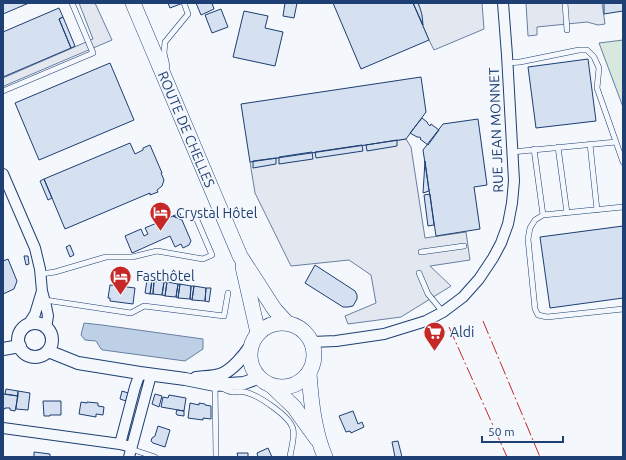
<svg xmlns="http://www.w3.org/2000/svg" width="626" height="460" viewBox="0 0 626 460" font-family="Ubuntu,sans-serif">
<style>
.green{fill:#d7e8df;stroke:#687fa3}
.parking{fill:#e3e8f0;stroke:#687fa3}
.water{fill:#bed0e5;stroke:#687fa3}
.building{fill:#d5e0f0;stroke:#1d3f73}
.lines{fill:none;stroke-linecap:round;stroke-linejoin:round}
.service-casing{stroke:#1d3f73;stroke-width:6}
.minor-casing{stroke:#1d3f73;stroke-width:12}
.tertiary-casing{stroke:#1d3f73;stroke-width:14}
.primary-casing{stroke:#1d3f73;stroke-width:16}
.service{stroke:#f4f7fb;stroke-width:5}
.minor{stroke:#f4f7fb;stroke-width:10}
.tertiary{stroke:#f4f7fb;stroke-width:12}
.primary{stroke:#f4f7fb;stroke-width:15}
.power{stroke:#c62828;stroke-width:1;stroke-dasharray:14 3 2 3;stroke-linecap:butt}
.labels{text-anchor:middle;stroke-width:3;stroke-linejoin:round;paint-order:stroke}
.street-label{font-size:14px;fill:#1d3f73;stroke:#f4f7fb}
.poi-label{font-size:14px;fill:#1d3f73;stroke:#f4f7fb;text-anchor:start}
</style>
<rect width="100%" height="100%" fill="#f4f7fb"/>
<path class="green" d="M 623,40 L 623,107 L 599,43 Z"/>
<path class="parking" d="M 79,3 L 95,3 L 112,40 L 4,86 L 3,83 L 3,78 L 93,39 Z
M 413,3 L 482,3 L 484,29 L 434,50 L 429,40 Z
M 526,3 L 602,3 L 605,24 L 598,25 L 587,22 L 537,27 L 537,35 L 528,36 Z
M 406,139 L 411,147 L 425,238 L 466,232 L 470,260 L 430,266 L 451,286 L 401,317 L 348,324 L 345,316 L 376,303 L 371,275 L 349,260 L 291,266 L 255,193 L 250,162 Z"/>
<path class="water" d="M 84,323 L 102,325 L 203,339 L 203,349 L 185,361 L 103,350 L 101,349 L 96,341 L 85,340 L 81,335 Z"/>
<path class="building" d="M 3,3 L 29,3 L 3,14 Z
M 168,3 L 183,3 L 170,8 Z
M 196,3 L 212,3 L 214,9 L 201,15 Z
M 285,3 L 297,3 L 294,18 L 283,16 Z
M 333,3 L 413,3 L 429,40 L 361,69 Z
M 413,3 L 418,3 L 420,8 L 422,15 L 423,25 Z
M 604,3 L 623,3 L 623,11 L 604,14 Z
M 59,8 L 63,17 L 59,19 L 71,48 L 3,77 L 3,32 Z
M 221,9 L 228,27 L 212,33 L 205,15 Z
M 244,11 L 268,16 L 265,28 L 283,32 L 275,66 L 233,57 Z
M 63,17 L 75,46 L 71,48 L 59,19 Z
M 588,59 L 596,121 L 536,128 L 528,67 Z
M 110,63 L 134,120 L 39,160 L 15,103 Z
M 421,77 L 426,112 L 406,139 L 250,162 L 241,104 Z
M 422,118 L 427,122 L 428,124 L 430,126 L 431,124 L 439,130 L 428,145 L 420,139 L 421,138 L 419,137 L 417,137 L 410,133 Z
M 478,119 L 487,185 L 474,187 L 480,229 L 436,236 L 423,150 L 443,124 Z
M 397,140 L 397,146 L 367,151 L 366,145 Z
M 130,143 L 135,154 L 143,150 L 143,148 L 150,145 L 162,173 L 161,173 L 164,180 L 162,186 L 157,190 L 158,192 L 150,195 L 150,193 L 65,229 L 44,179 Z
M 362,145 L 363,151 L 316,158 L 315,152 Z
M 312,152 L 313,159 L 279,164 L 279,157 Z
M 276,158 L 276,164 L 253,168 L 253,161 Z
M 425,161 L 429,191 L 423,193 Z
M 44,179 L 52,198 L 48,200 L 40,181 Z
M 430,194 L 434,225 L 428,226 L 424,195 Z
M 180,213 L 182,220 L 173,216 Z
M 173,216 L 182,220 L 191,241 L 189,245 L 183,248 L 181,244 L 175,247 L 170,236 L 132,253 L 125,236 L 141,229 L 144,236 L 148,234 L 145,228 Z
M 623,226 L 623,298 L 550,308 L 540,237 Z
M 70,245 L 74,255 L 70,257 L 66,247 Z
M 24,256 L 28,256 L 29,264 L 26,265 Z
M 8,259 L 17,281 L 14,289 L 3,294 L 3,261 Z
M 315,265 L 355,291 L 357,295 L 357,299 L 353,306 L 348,307 L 343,307 L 305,283 Z
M 147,280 L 152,280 L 150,294 L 145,293 Z
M 152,280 L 154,281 L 153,294 L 150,294 Z
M 154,281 L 164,282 L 162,295 L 153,294 Z
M 164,282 L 167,282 L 165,296 L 162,295 Z
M 167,282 L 178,284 L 176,297 L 165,296 Z
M 178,284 L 180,284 L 178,298 L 176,297 Z
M 180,284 L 191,286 L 190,299 L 178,298 Z
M 110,285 L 135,288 L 133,304 L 110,301 L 110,298 L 108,298 Z
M 191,286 L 194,286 L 192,300 L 190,299 Z
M 194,286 L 206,288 L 205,301 L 192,300 Z
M 206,288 L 211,288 L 209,302 L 205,301 Z
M 6,389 L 18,391 L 18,396 L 5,394 Z
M 18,391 L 30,393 L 28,410 L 16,409 Z
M 122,391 L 128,393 L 126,401 L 120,399 Z
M 3,394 L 18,396 L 15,411 L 10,410 L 10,408 L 5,408 L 5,409 L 3,409 Z
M 155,394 L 162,396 L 159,407 L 152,404 Z
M 169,395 L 186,398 L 184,411 L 161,407 L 163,397 L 168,398 Z
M 43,401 L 61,401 L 61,415 L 50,415 L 50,416 L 44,416 Z
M 81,402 L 87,403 L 87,402 L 98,403 L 98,406 L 104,407 L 103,415 L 96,414 L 96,417 L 79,414 Z
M 190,403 L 199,405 L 199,403 L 205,404 L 205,405 L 211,406 L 211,419 L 203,418 L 203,420 L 188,418 Z
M 177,410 L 184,411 L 184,416 L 177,415 L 176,413 Z
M 353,411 L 358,424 L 362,422 L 364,427 L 351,433 L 350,431 L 346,432 L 339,416 Z
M 158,426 L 170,430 L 165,447 L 153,443 L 151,441 L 152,438 L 155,436 Z
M 398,441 L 402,457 L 395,457 L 392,442 Z
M 268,448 L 272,457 L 258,457 L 257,453 Z
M 34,452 L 50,454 L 50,457 L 34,457 Z
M 237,453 L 248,453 L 248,457 L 238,457 Z"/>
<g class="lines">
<defs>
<path id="service" d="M 565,3 L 567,30
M 508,63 L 520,62 L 579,50 L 587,50 L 594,57 L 599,68 L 597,88 L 616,142 L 512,152
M 167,66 L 164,53 L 165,42 L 188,14 L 184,3
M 3,91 L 93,53 L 72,3
M 616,142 L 623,162
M 590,144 L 597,210
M 558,147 L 567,213
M 534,149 L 543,215 L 535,220 L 530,228 L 528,239 L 535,309 L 538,315 L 547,317 L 623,309
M 543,215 L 623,207
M 421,252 L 464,246
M 419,273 L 428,294 L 443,312
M 41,274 L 55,272 L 106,257 L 132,257 L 157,251 L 203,259 L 212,255 L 197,220
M 45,300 L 131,313 L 144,306 L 224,316 L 228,293
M 131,449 L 155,457
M 216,457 L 215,385 C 220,387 227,391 232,392 C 236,392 241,391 245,392 C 258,395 290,416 293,429 C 295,438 291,448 290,457"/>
<path id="minor" d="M 3,174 L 35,248 L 40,269 L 42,291 L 46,306 L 48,316 L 46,328
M 28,325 L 35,314 L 42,291
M 312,342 L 336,341 L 384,334 L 426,321 L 443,312 L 463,297 L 479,279 L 493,258 L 501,243 L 508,224 L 512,203 L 514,181 L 507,55 L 503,3
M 3,428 L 120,444 L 131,447
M 120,444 L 135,387 L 140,373
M 129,457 L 151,375"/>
<path id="tertiary" d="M18 340a17 17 0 1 1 34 0a17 17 0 1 1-34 0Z
M 3,349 L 20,346
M 48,351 L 78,363 L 140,373 L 185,379 L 215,385 L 244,383 L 258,378
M 196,378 C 204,377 214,377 222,374 C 232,370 244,356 250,347"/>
<g id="primary">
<path id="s1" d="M 133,3 L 240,256 L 271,304 L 275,310 L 287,323"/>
<path d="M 243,267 L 258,333"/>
<circle cx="282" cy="355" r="32"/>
<path d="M 309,373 C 311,401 314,431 325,457"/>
<path d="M 272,386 L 294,407 L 317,439"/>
</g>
</defs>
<use href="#service" class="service-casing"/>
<use href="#minor" class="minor-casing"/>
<use href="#tertiary" class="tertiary-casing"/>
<use href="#primary" class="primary-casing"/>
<use href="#service" class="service"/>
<use href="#minor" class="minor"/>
<use href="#tertiary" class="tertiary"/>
<use href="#primary" class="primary"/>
<path class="power" d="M 483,321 L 540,457
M 449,327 L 507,457"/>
</g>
<defs>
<symbol id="hotel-pin" viewBox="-11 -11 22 30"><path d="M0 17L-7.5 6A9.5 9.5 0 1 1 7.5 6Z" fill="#c62828" stroke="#f4f7fb"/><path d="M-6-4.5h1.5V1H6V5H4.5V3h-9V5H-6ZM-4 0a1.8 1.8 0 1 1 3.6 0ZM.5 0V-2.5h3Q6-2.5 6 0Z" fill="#fff"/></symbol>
<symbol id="supermarket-pin" viewBox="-11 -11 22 30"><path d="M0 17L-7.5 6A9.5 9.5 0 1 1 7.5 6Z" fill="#c62828" stroke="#f4f7fb"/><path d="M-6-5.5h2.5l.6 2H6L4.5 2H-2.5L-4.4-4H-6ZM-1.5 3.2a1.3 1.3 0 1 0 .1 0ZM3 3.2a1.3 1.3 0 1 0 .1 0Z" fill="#fff"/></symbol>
</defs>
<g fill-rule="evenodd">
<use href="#hotel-pin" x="148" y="200" width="25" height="34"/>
<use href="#hotel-pin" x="108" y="264" width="25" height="34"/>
<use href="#supermarket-pin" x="422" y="320" width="25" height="34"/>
</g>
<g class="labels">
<g class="street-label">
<text dy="5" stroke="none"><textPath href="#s1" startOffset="137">ROUTE DE CHELLES</textPath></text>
<text transform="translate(496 130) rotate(-92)" y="5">RUE JEAN MONNET</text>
</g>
<g class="poi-label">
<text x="176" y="218">Crystal Hôtel</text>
<text x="136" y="281">Fasthôtel</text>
<text x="450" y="337">Aldi</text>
</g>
</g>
<rect width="626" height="460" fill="none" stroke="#1d3f73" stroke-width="8"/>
<path d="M482 436v6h81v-6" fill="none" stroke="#1d3f73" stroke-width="2"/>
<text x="488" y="436" font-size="12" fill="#1d3f73" stroke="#f4f7fb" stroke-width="3" paint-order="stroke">50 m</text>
</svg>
